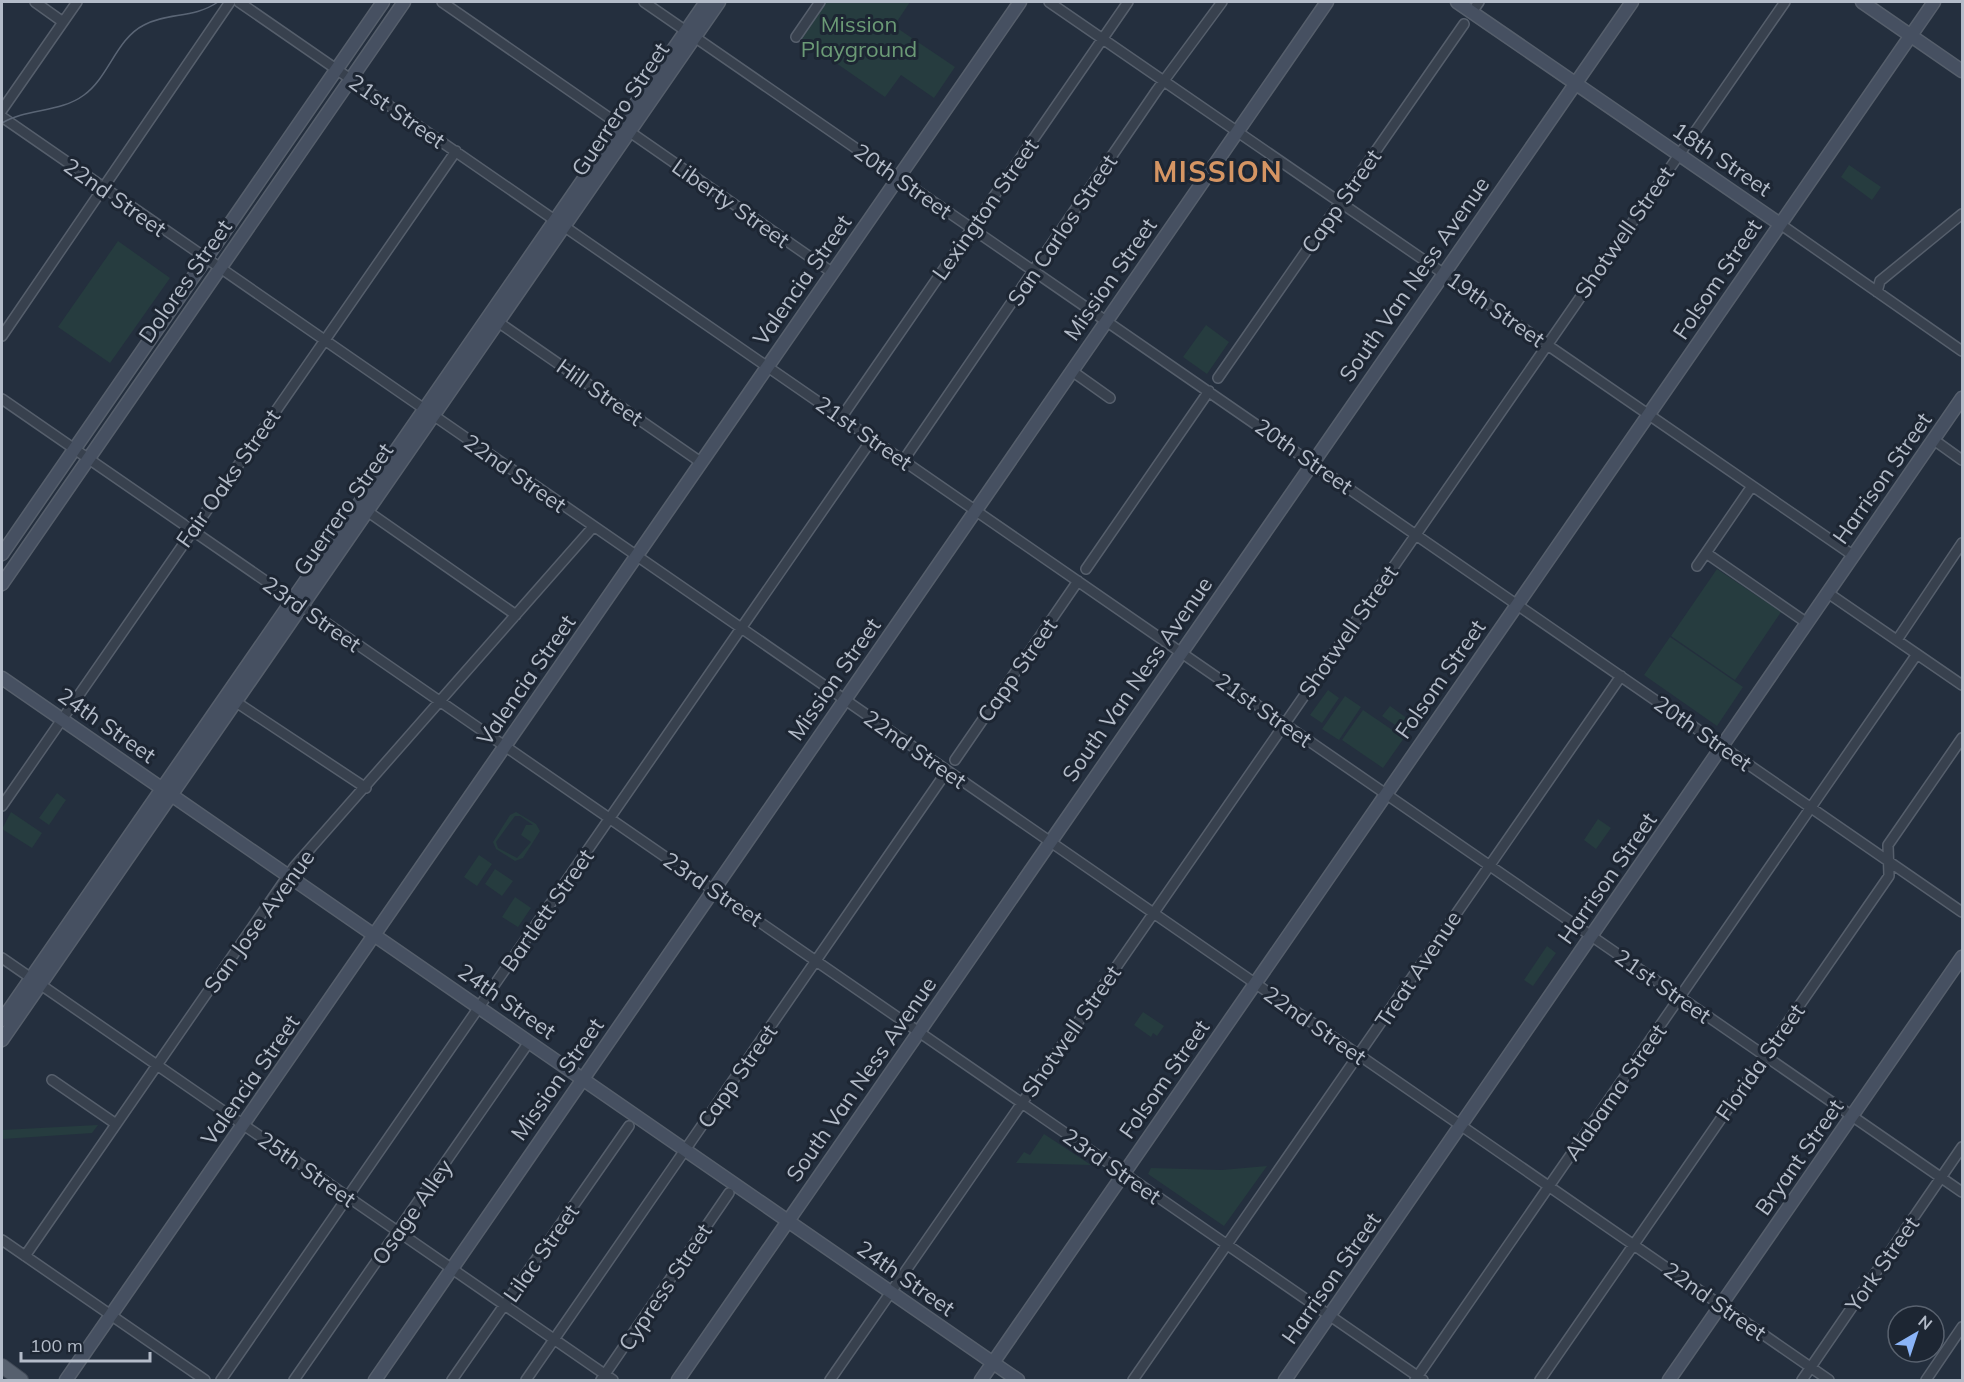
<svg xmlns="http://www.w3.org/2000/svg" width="1964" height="1382" viewBox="0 0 1964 1382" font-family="Mulish,sans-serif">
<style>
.green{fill:#263c3f;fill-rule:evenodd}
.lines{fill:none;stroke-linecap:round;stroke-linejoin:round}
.street-casing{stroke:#565f6c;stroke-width:12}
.secondary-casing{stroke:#565f6c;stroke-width:15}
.primary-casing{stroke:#414a57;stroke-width:16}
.street{stroke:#38414e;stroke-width:9}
.secondary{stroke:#465061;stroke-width:12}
.primary{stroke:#56606e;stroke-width:14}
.tram{stroke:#5a6575;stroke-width:1.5}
.labels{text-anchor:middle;stroke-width:6;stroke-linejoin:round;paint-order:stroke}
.park-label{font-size:22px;fill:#6b9a76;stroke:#1d2633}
.street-label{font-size:22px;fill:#b4bcc9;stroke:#1d2633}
.district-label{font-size:28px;font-weight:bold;letter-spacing:1.5px;fill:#d59563;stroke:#1d2633}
</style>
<rect width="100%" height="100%" fill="#242f3e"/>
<path class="green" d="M 825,2 L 910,2 L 894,26 L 955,67 L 934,98 L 901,75 L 885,97 L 800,38 Z
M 1849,165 L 1881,187 L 1872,200 L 1841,177 Z
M 118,241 L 170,278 L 110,363 L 58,327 Z
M 1206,325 L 1229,342 L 1207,374 L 1183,357 Z
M 1717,569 L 1781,612 L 1735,680 L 1671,636 Z
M 1670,637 L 1743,687 L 1717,726 L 1644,675 Z
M 1328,690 L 1339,698 L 1322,723 L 1310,715 Z
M 1345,696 L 1361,707 L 1339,740 L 1322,729 Z
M 1390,706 L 1415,724 L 1408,734 L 1382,716 Z
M 1363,710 L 1404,738 L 1383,768 L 1342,740 Z
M 57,793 L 66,800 L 49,825 L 39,818 Z
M 11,812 L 42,833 L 32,848 L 2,829 Z
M 516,812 L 536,824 L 540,831 L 523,858 L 515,861 L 496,849 L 493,842 L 510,815 ZM 515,816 L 520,816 L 533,825 L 526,825 L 521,835 L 531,842 L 517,858 L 498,848 L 496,842 Z
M 1598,819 L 1611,828 L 1596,849 L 1584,840 Z
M 479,855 L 492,864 L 477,886 L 464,877 Z
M 495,869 L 513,881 L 502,896 L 485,884 Z
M 515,897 L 531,908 L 518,927 L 502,917 Z
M 1547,946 L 1556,953 L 1533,986 L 1524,980 Z
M 1143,1012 L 1164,1026 L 1157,1036 L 1153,1033 L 1151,1037 L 1134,1025 Z
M 98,1125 L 92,1133 L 2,1139 L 2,1130 Z
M 1044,1134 L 1091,1165 L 1016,1163 L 1024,1152 L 1030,1155 Z
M 1267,1166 L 1224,1226 L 1148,1174 L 1151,1168 L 1222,1170 Z"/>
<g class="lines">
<defs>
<path id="street" d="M 35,2 L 63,22
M 239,2 L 556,221
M 442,2 L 621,126
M 644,2 L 1962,912
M 1049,2 L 1854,556
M 1472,12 L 1479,2
M 796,37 L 820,2
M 2,110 L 77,2
M 2,117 L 1829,1380
M 630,132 L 833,273
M 1780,224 L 1962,351
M 565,227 L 1962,1192
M 1877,292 L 1880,281 L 1962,214
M 498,322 L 702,463
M 2,336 L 230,2
M 1072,371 L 1110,398
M 1218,378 L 1464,24
M 2,399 L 1423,1380
M 841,418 L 1128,2
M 1934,440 L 1962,460
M 903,461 L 1157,90 L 1222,2
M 367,511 L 516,615
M 1706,553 L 1807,623
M 1697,566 L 1752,486
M 1086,569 L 1209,391
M 1828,593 L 1962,685
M 1897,640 L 1962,543
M 236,702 L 366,788
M 955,760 L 1078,581
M 2,806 L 456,151
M 2,958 L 613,1380
M 52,1080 L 116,1124
M 2,1240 L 205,1380
M 25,1256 L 294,867 L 593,527
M 221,1380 L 872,439
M 294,1380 L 529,1042
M 452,1380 L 629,1126
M 526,1380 L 947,771
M 601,1380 L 729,1193
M 830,1380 L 1785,2
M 1133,1380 L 1621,676
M 1415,1380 L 1917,654
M 1540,1380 L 1889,876 L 1888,845 L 1962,738
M 1802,1380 L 1962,1147
M 1926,1380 L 1962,1327"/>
<path id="secondary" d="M 1457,2 L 1780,224
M 1862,2 L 1962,71
M 2,554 L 383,2
M 2,584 L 404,2
M 2,678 L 1018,1380
M 2,1020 L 706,2
M 2,1040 L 719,2
M 66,1380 L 1020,2
M 375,1380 L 1327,2
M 678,1380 L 1632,2
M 981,1380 L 1934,2
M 1285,1380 L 1962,398
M 1669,1380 L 1962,957"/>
<path id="primary" d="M 2,1366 L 21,1380"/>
</defs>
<use href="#street" class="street-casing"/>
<use href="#secondary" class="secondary-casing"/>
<use href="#primary" class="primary-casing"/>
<use href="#street" class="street"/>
<use href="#secondary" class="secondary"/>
<use href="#primary" class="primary"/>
<path class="tram" d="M 2,123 C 27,108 60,113 84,95 C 109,77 116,39 144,25 C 168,12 193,19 218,2"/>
</g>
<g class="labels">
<g class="park-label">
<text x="859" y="32">Mission<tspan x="859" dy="25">Playground</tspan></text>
</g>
<g class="street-label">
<text transform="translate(620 109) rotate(-56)" y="8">Guerrero Street</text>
<text transform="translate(397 111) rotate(35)" y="8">21st Street</text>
<text transform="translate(1722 159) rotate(34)" y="8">18th Street</text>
<text transform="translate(903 181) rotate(35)" y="8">20th Street</text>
<text transform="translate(115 197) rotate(35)" y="8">22nd Street</text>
<text transform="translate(1341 201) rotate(-55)" y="8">Capp Street</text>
<text transform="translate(731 203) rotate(35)" y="8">Liberty Street</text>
<text transform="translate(985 209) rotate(-55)" y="8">Lexington Street</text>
<text transform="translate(1062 230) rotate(-56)" y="8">San Carlos Street</text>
<text transform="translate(1624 232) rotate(-55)" y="8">Shotwell Street</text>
<text transform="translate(1110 279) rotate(-55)" y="8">Mission Street</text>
<text transform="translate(1414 279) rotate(-55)" y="8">South Van Ness Avenue</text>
<text transform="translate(1717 279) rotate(-56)" y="8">Folsom Street</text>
<text transform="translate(802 280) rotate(-55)" y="8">Valencia Street</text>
<text transform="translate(185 281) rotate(-55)" y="8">Dolores Street</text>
<text transform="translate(1496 309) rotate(35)" y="8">19th Street</text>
<text transform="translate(600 392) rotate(35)" y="8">Hill Street</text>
<text transform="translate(864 433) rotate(35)" y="8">21st Street</text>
<text transform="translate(1304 456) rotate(35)" y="8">20th Street</text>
<text transform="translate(515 473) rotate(35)" y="8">22nd Street</text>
<text transform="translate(228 478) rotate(-55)" y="8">Fair Oaks Street</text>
<text transform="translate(1882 478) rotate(-55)" y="8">Harrison Street</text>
<text transform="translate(343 509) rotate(-55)" y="8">Guerrero Street</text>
<text transform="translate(312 614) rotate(35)" y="8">23rd Street</text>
<text transform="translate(1348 631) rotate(-55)" y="8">Shotwell Street</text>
<text transform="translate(1017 670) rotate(-55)" y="8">Capp Street</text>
<text transform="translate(834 679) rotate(-55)" y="8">Mission Street</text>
<text transform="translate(1137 679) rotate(-55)" y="8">South Van Ness Avenue</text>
<text transform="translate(1440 679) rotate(-55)" y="8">Folsom Street</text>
<text transform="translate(526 680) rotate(-55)" y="8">Valencia Street</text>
<text transform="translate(1264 710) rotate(35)" y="8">21st Street</text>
<text transform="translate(107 725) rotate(35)" y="8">24th Street</text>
<text transform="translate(1703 733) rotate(35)" y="8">20th Street</text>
<text transform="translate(915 749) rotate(35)" y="8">22nd Street</text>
<text transform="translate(1607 878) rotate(-55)" y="8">Harrison Street</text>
<text transform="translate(713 889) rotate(34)" y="8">23rd Street</text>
<text transform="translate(547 910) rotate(-55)" y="8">Bartlett Street</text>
<text transform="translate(259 921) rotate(-54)" y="8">San Jose Avenue</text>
<text transform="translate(1418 969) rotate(-56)" y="8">Treat Avenue</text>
<text transform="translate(1663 986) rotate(35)" y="8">21st Street</text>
<text transform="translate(507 1001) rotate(35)" y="8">24th Street</text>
<text transform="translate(1315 1025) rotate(35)" y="8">22nd Street</text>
<text transform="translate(1071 1031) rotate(-55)" y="8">Shotwell Street</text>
<text transform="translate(1760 1062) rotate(-55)" y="8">Florida Street</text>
<text transform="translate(737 1076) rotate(-55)" y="8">Capp Street</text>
<text transform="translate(557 1079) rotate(-55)" y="8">Mission Street</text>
<text transform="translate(861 1079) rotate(-55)" y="8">South Van Ness Avenue</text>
<text transform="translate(1164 1079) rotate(-55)" y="8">Folsom Street</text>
<text transform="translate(250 1080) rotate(-55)" y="8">Valencia Street</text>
<text transform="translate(1615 1092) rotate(-55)" y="8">Alabama Street</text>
<text transform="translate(1799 1157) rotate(-55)" y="8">Bryant Street</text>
<text transform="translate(1112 1166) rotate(35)" y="8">23rd Street</text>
<text transform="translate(307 1169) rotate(35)" y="8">25th Street</text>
<text transform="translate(412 1212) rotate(-55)" y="8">Osage Alley</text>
<text transform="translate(541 1253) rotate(-55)" y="8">Lilac Street</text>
<text transform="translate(1882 1264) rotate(-55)" y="8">York Street</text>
<text transform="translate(906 1278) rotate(35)" y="8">24th Street</text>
<text transform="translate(1331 1278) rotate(-55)" y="8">Harrison Street</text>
<text transform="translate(665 1287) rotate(-56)" y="8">Cypress Street</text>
<text transform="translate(1715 1301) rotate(35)" y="8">22nd Street</text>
</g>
<g class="district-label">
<text x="1218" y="182">MISSION</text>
</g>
</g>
<rect width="1964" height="1382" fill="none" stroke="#b4bcc9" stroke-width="6"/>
<g transform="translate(1916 1334) rotate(39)"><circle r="28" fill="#1d2633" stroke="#59626f" stroke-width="1.5"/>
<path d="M0-4.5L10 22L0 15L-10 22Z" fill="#8ab4f8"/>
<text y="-9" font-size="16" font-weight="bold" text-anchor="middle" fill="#b4bcc9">N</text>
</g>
<path d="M21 1352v9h129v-9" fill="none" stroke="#b4bcc9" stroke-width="3"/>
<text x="30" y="1352" font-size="18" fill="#b4bcc9" stroke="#1d2633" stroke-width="4.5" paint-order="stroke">100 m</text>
</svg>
